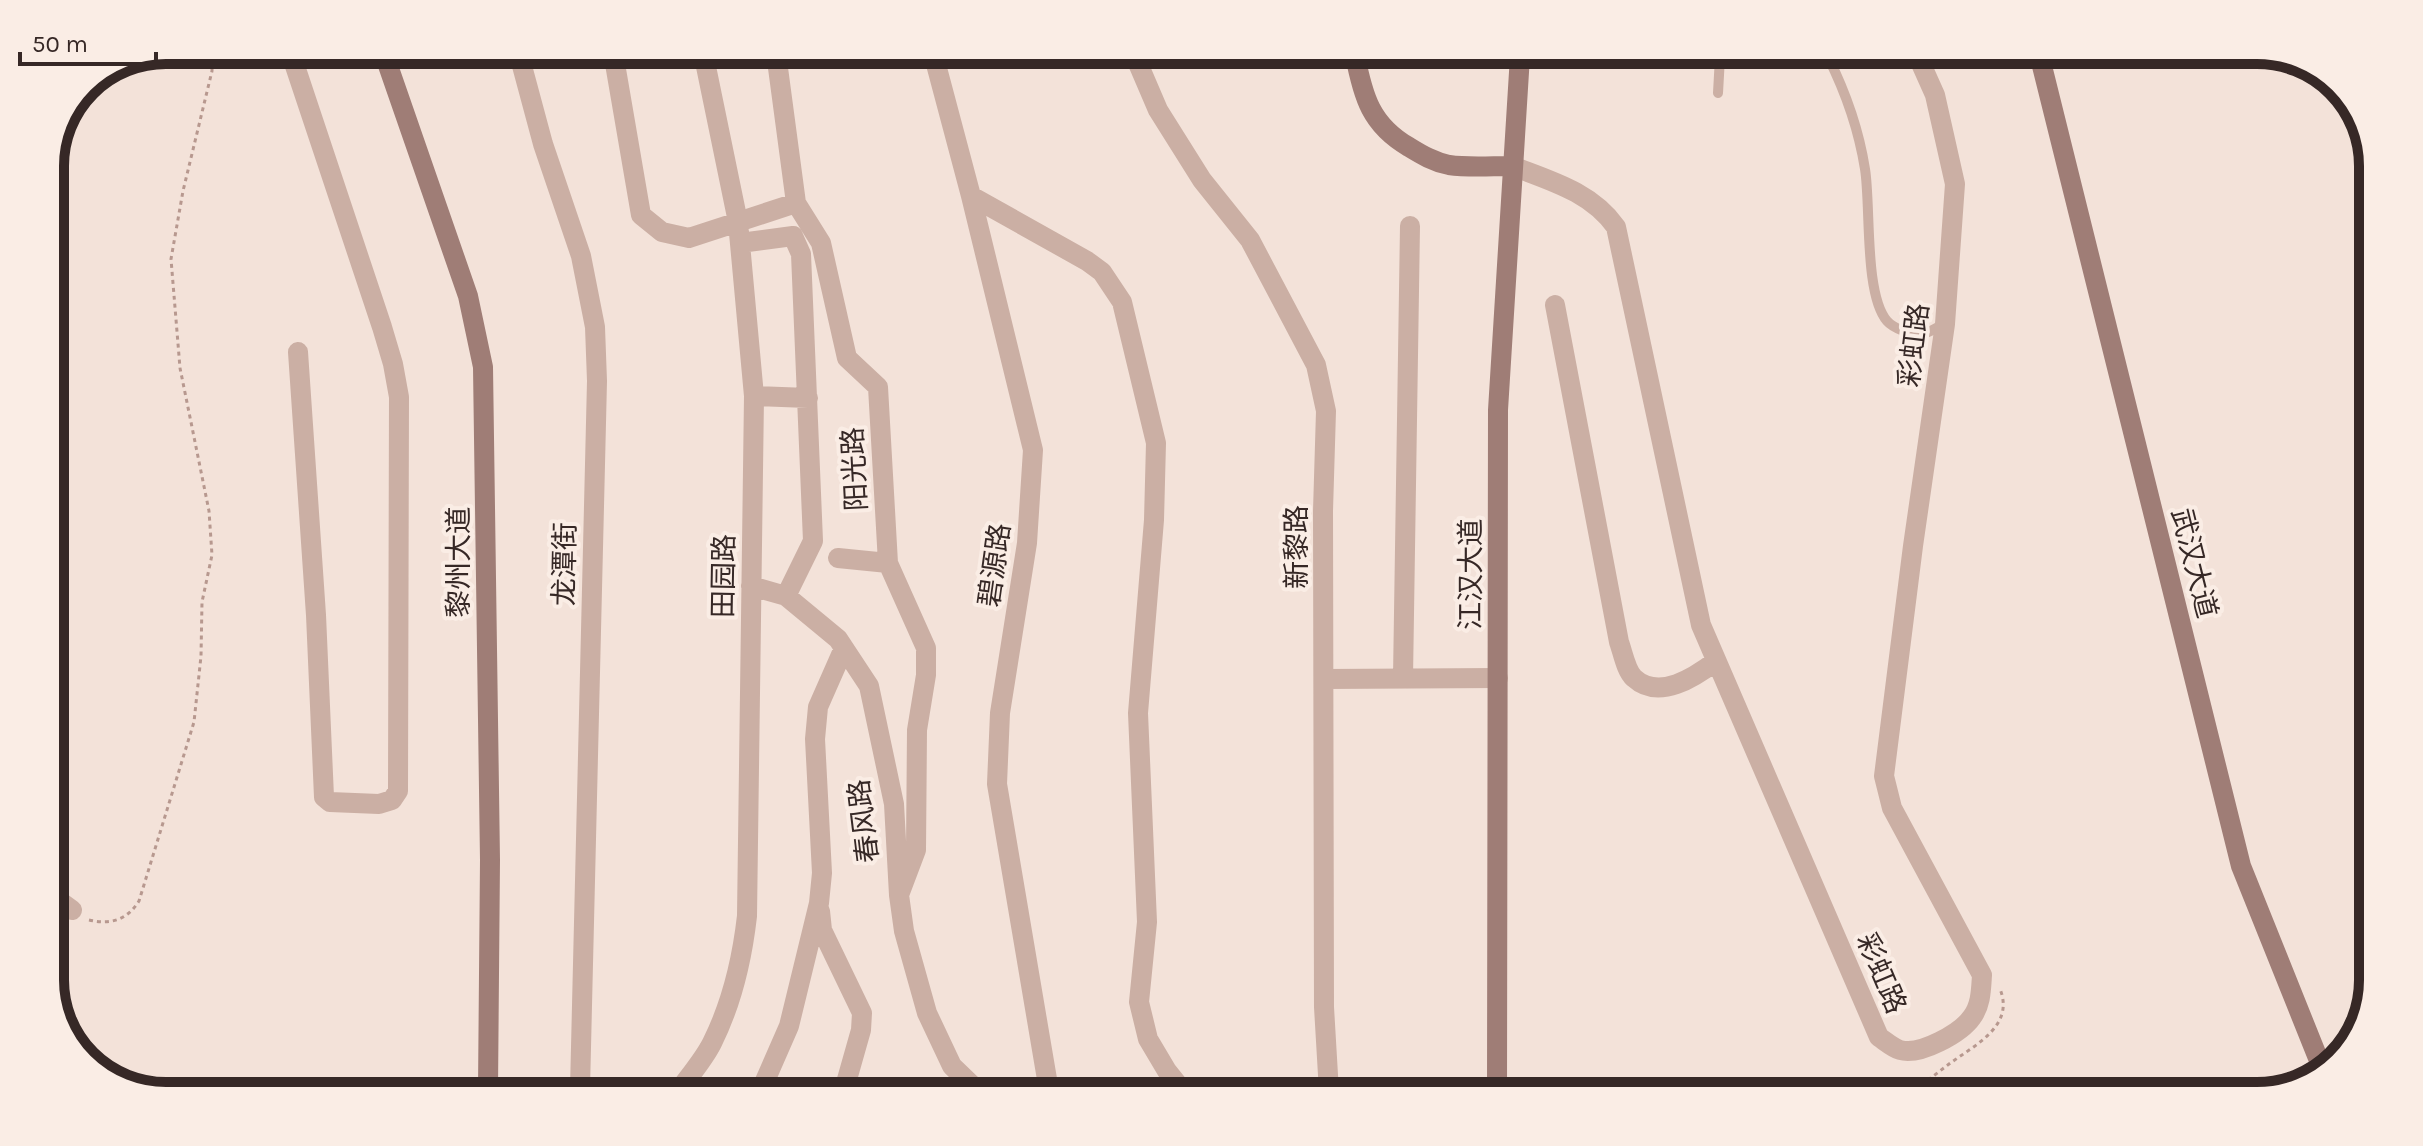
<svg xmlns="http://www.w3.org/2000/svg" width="2423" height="1146" viewBox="0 0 2423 1146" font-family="Karla,'Noto Sans SC',sans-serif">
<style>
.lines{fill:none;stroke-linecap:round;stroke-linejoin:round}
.path{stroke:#b7988f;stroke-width:3;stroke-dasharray:4 4;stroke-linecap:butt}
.service{stroke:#cbafa4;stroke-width:10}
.minor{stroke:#cbafa4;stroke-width:20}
.secondary{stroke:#9f7d76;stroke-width:20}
.labels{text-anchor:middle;stroke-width:8;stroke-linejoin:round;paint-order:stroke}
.street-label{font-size:28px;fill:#362826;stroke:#faede5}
.rim{fill:none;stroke:#362826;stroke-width:10}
</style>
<rect width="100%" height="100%" fill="#f3e2d9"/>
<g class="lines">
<path class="path" d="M 89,920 C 111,925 127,920 139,901 L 194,722 L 201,656 L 202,602 L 212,555 L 209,511 L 180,368 L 171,259 L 183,191 L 212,71 L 212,50
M 1909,1095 C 1923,1084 1936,1074 1949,1064 C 1975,1045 2015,1026 2000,989"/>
<path class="service" d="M 1828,57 C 1845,91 1859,131 1865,169 C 1871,206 1864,294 1887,321 C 1893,328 1911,335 1921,334 C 1928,334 1937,327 1944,324
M 1718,93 L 1720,57"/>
<path class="minor" d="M 290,51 L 382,327 L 393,364 L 399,397 L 398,791 L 392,800 L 379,804 L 330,802 L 324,797 L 316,615 L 298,352
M 518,51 L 543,144 L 581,256 L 595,327 L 597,381 L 580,1089
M 613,52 L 641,215 L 662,232 L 689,238 L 796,203
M 776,53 L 796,203 L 821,243 L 847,358 L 878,387 L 888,563 L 926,648 L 926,675 L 917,730 L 916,850 L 899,895
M 933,53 L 971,196 L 1033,450 L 1027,543 L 1000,713 L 997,784 L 1049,1091
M 1134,54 L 1158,110 L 1202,180 L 1250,240 L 1316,365 L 1326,411 L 1323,511 L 1324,1007 L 1329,1092
M 1512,166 C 1551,181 1591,192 1616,227 L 1701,625 L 1879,1037 C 1885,1041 1893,1048 1900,1050 C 1920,1056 1961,1033 1972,1017 C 1981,1005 1981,990 1982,975 L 1892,808 L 1884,776 L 1913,546 L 1945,324 L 1955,184 L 1935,95 L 1918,57
M 971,196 L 1087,261 L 1102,272 L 1122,302 L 1156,443 L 1154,520 L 1138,713 L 1147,922 L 1139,1002 L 1148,1039 L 1167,1071 L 1183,1091
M 740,243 L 793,236 L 801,254 L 813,541 L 786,596
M 1555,305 L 1619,642 C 1623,653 1626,671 1634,678 C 1659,701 1695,677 1716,661
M 754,396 L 808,398
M 838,558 L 888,563
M 751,586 L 786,596 L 838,639 L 869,686 L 894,804 L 899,895 L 904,931 L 927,1013 L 952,1066 L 978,1091
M 1403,678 L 1410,226
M 1325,679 L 1498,678
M 50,894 L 72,910
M 820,911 L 822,930 L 862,1013 L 861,1030 L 844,1090
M 680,1089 C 691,1074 704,1059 712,1043 C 732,1003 742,960 747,916 L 754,396 L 738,222 L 703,52
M 761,1090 L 789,1026 L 819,903 L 822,873 L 815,739 L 818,707 L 844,648"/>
<path class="secondary" d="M 383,51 L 468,296 L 483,367 L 490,860 L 488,1089
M 1355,55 C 1363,97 1371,125 1409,147 C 1422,155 1434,162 1449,165 C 1469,168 1491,166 1512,166
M 2040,58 L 2241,866 L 2324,1073
M 1497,1093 L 1498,410 L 1520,56"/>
</g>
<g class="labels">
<g class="street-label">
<text transform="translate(1913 345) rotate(-83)" y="10">彩虹路</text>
<text transform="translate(854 469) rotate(-93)" y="10">阳光路</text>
<text transform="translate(1296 547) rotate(-90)" y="10">新黎路</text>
<text transform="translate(458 562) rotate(-90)" y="10">黎州大道</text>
<text transform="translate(2195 563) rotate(76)" y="10">武汉大道</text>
<text transform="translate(564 564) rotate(-89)" y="10">龙潭街</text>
<text transform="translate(994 565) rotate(-82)" y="10">碧源路</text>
<text transform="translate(1470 574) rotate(-90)" y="10">江汉大道</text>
<text transform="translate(723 576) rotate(-89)" y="10">田园路</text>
<text transform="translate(863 821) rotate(-97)" y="10">春风路</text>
<text transform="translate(1882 973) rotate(67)" y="10">彩虹路</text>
</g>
</g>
<path d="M0 0H2423V1146H0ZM166 64H2257A102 102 0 0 1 2359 166V980A102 102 0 0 1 2257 1082H166A102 102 0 0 1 64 980V166A102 102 0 0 1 166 64Z" fill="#faede5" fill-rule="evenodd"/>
<path class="rim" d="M166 64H2257A102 102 0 0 1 2359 166V980A102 102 0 0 1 2257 1082H166A102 102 0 0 1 64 980V166A102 102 0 0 1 166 64Z"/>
<path d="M20 52v12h136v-12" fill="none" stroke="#362826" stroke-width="4"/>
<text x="32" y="52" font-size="24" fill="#362826" stroke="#faede5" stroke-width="6" paint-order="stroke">50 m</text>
</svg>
